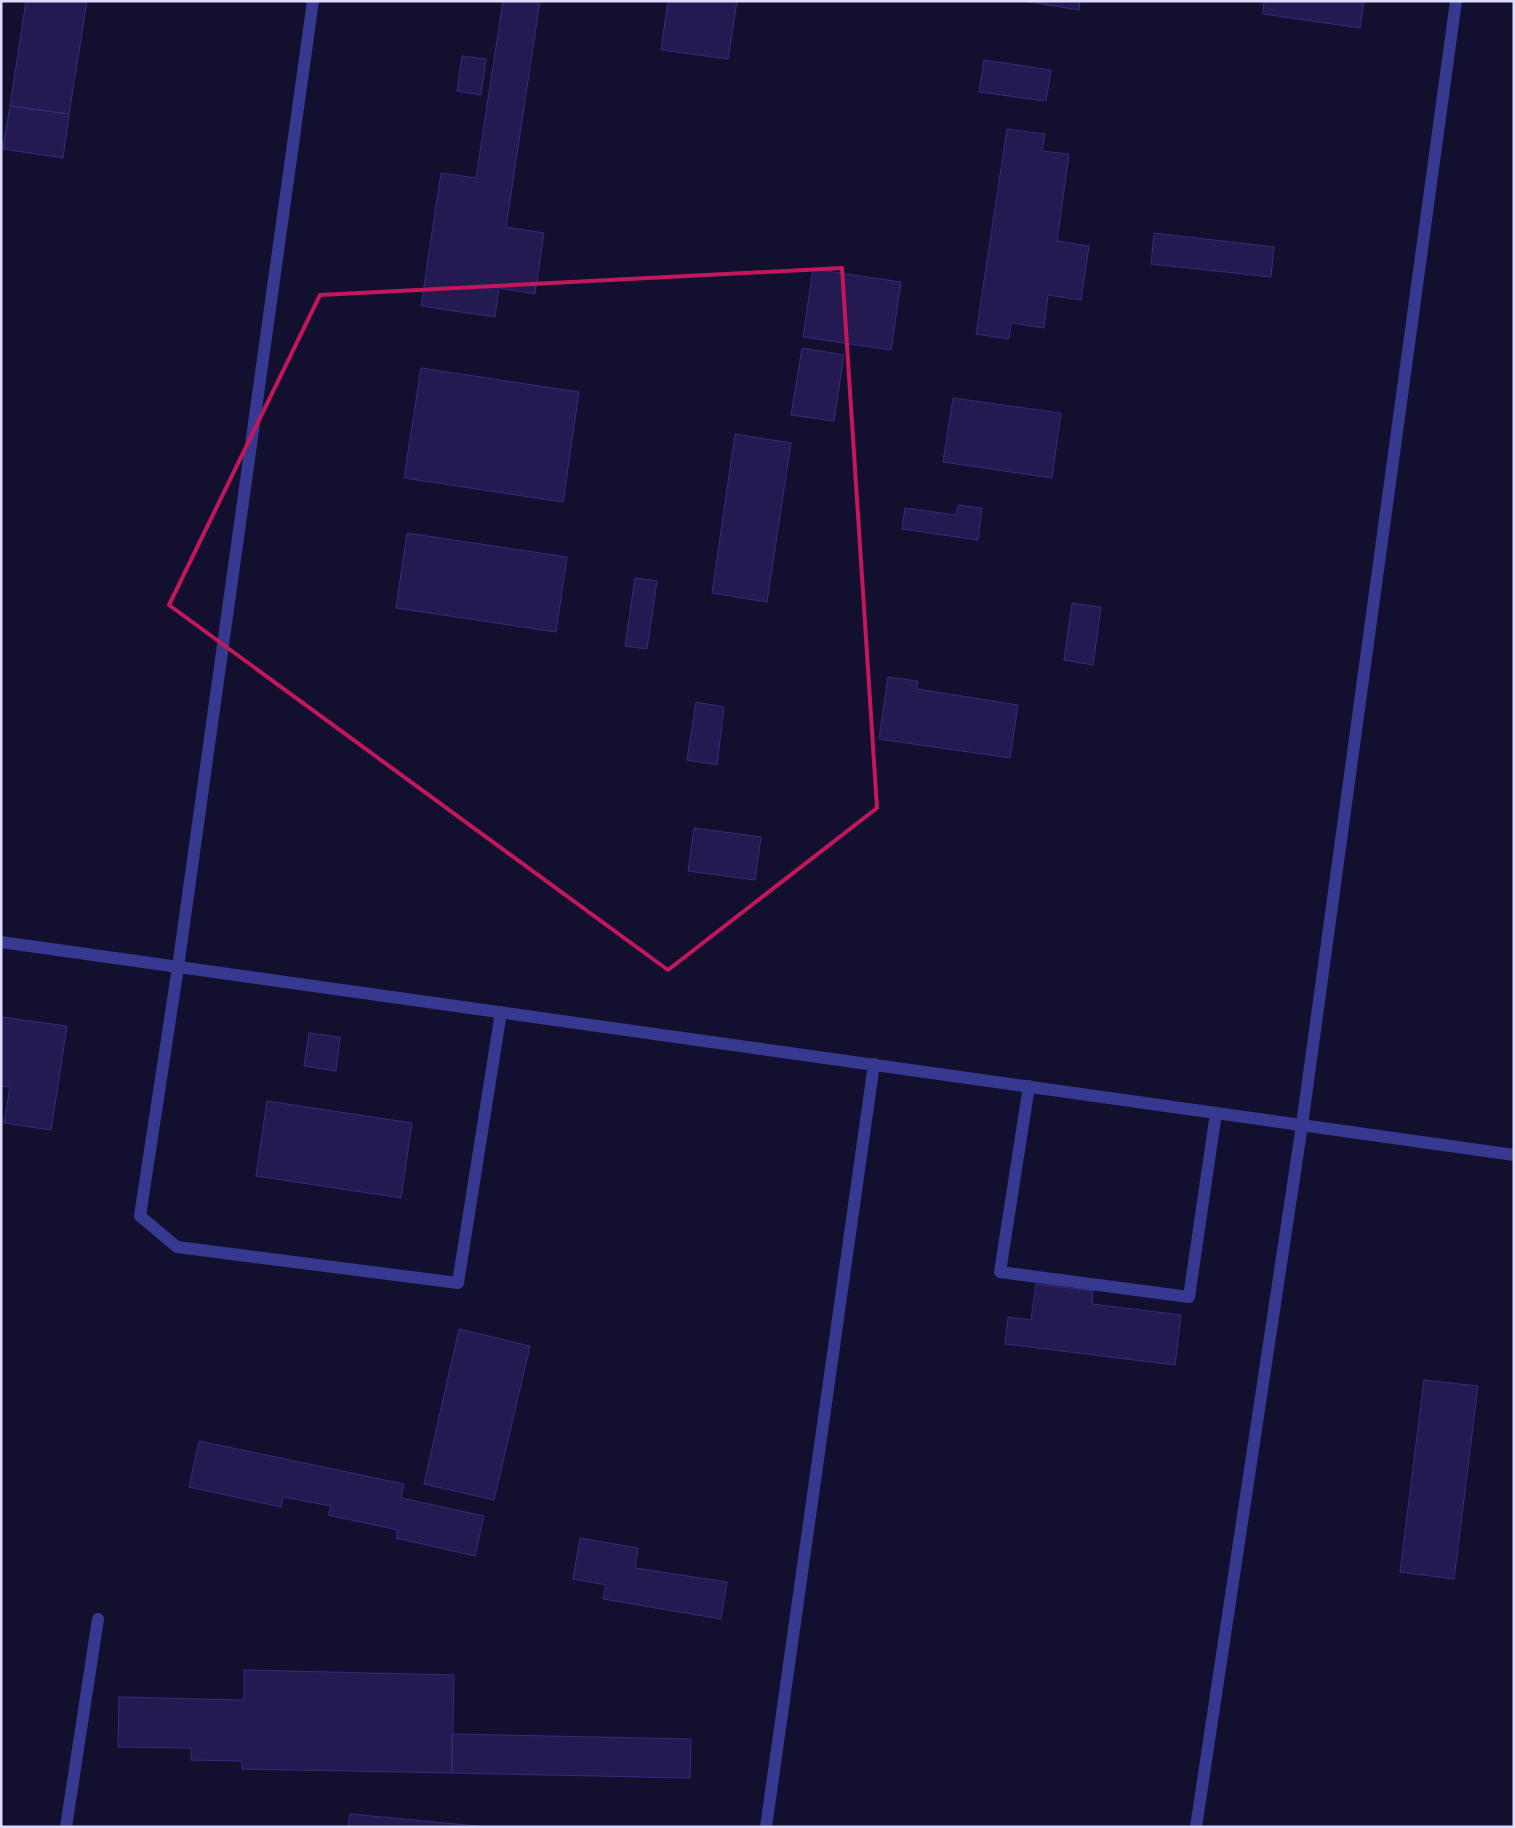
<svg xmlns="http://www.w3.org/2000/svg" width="1515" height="1828" viewBox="0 0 1515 1828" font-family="Signika,sans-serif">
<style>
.building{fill:#221a51;stroke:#362b7f}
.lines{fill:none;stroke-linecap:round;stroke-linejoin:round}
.lane{stroke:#373991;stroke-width:12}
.marked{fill:none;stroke:#c2185b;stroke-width:4;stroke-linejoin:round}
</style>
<rect width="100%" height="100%" fill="#13102f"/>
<path class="building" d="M 26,1 L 87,1 L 69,114 L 10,106 Z
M 503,1 L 540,1 L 506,227 L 544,233 L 535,294 L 499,288 L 495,317 L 421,306 L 441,173 L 476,178 Z
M 668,1 L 737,1 L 728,59 L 661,50 Z
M 1024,1 L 1080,1 L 1079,10 Z
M 1264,1 L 1364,1 L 1360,28 L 1263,14 Z
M 462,56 L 486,59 L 481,95 L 457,91 Z
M 984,60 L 1051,70 L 1046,101 L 979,92 Z
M 10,106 L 69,114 L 63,158 L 3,149 Z
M 1007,129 L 1045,134 L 1042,151 L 1069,154 L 1057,241 L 1089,246 L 1081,300 L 1048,295 L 1044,328 L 1011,323 L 1009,339 L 976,334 Z
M 1154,233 L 1274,247 L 1271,277 L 1151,264 Z
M 813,269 L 901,282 L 891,350 L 803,337 Z
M 802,348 L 844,355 L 834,421 L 791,415 Z
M 421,368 L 579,392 L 563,502 L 404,478 Z
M 953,398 L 1061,413 L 1052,478 L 943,462 Z
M 735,434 L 791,443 L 767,602 L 712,593 Z
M 958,505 L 982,508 L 978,540 L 902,529 L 905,508 L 956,515 Z
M 407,533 L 567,557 L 556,632 L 396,608 Z
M 635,578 L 657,581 L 647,649 L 625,646 Z
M 1072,603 L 1101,607 L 1093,665 L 1064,660 Z
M 888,677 L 918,681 L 917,689 L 1018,705 L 1010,758 L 879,739 Z
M 696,702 L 724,707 L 717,765 L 687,760 Z
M 694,828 L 761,837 L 755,880 L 688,871 Z
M 1,1017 L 67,1026 L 51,1130 L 4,1123 L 10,1087 L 1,1086 Z
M 309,1033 L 340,1037 L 336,1071 L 304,1066 Z
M 267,1101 L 412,1123 L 401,1198 L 256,1176 Z
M 1036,1284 L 1093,1291 L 1092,1304 L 1181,1315 L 1175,1365 L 1005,1344 L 1008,1317 L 1031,1320 Z
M 459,1329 L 530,1346 L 494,1500 L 424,1484 Z
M 1424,1380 L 1478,1386 L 1454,1579 L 1400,1572 Z
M 199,1441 L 404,1484 L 401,1498 L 484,1516 L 475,1556 L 396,1538 L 398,1530 L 328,1515 L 331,1506 L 283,1497 L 281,1507 L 189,1487 Z
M 580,1538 L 638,1548 L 635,1568 L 727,1582 L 721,1619 L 603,1599 L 606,1585 L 573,1579 Z
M 244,1670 L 454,1675 L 452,1773 L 242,1769 L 242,1761 L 191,1760 L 191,1748 L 118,1747 L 119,1697 L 244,1700 Z
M 452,1734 L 691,1739 L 690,1778 L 452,1773 Z
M 350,1814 L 488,1827 L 348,1827 Z"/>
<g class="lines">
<path class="lane" d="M 313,1 L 178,967 L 140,1216 L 177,1247 L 458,1283 L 501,1012
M 1,942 L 1514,1155
M 1029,1086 L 1000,1272 L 1189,1297 L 1216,1113
M 66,1827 L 98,1619
M 766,1827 L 874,1064
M 1196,1827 L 1302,1125 L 1456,1"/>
</g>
<path class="marked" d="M 842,268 L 877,808 L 668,970 L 169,605 L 320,295 Z"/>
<rect width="1515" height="1828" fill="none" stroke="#dfddff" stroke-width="5"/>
</svg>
